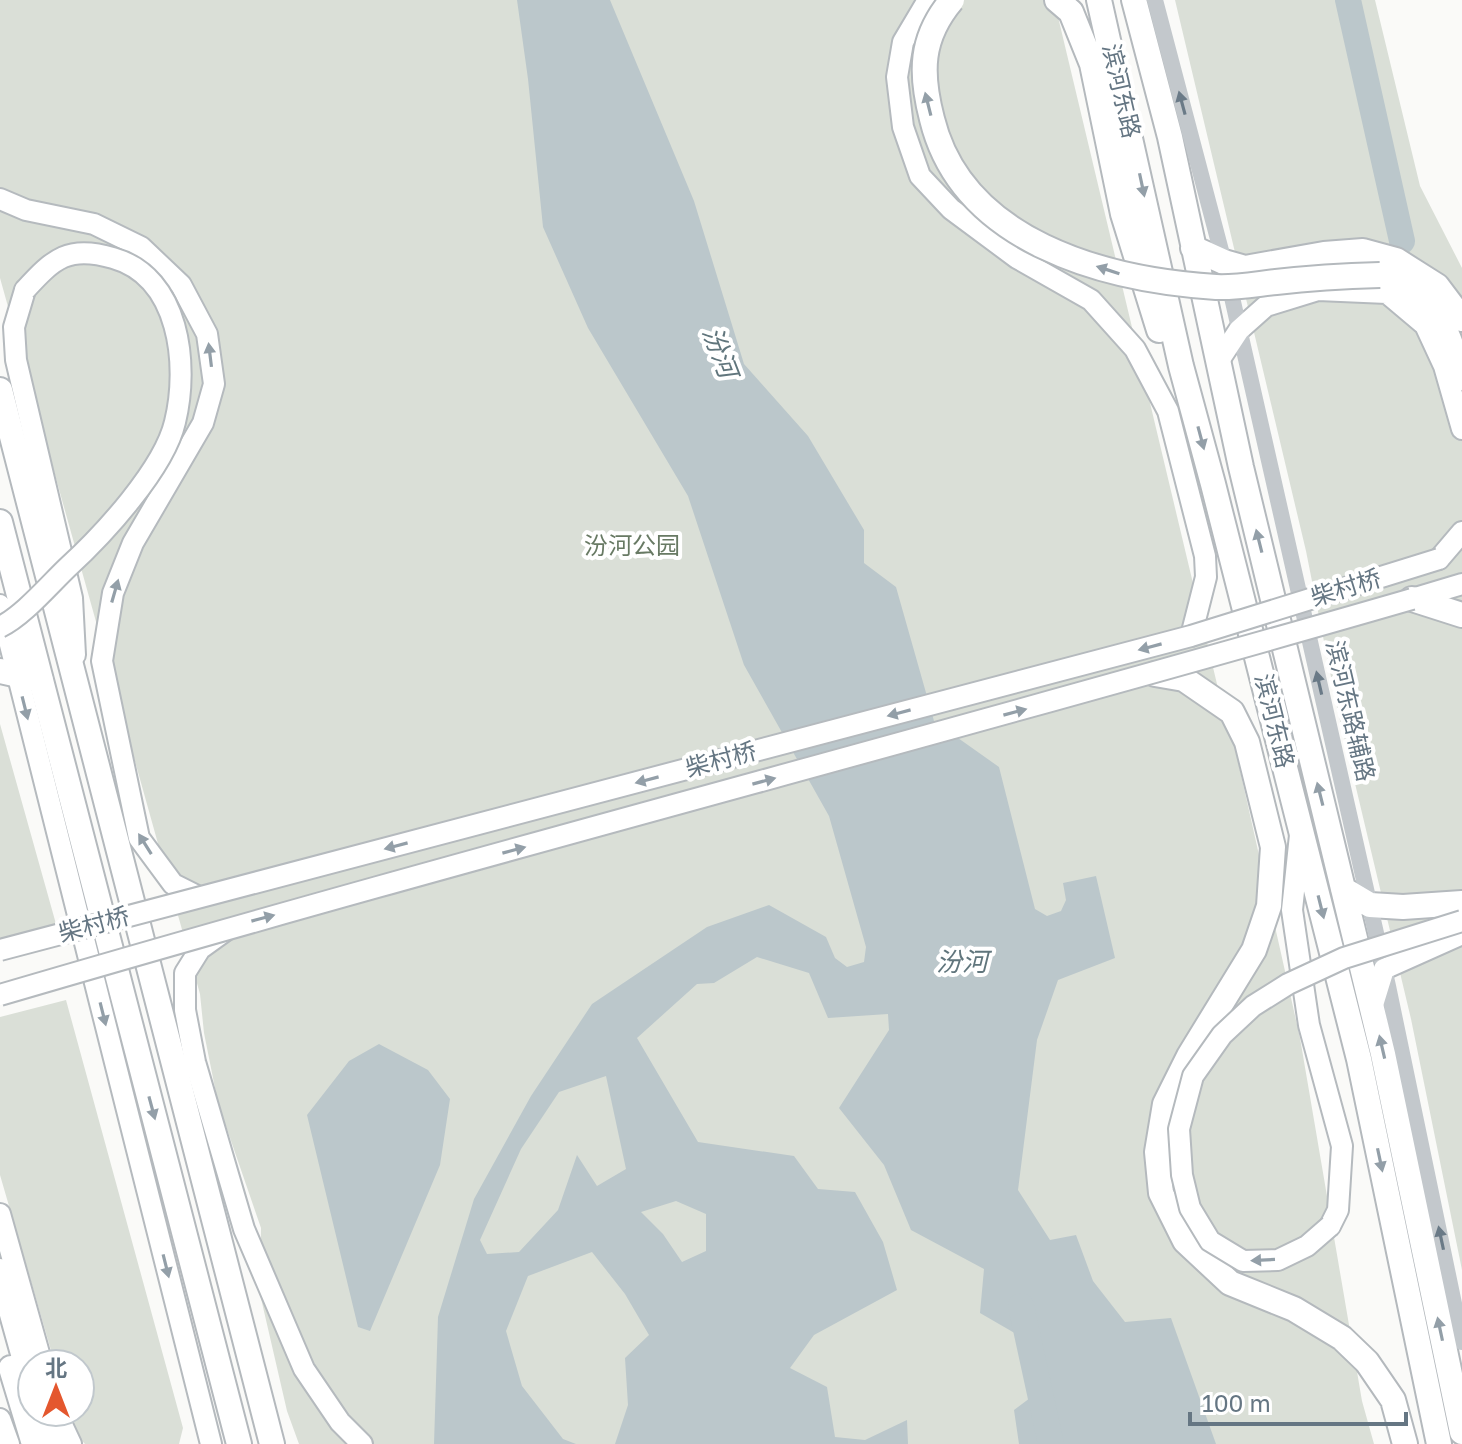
<svg xmlns="http://www.w3.org/2000/svg" width="1462" height="1444" viewBox="0 0 1462 1444" font-family="'Golos Text','Noto Sans SC',sans-serif">
<style>
.green{fill:#dadfd7}
.water{fill:#bbc7cb;fill-rule:evenodd}
.lines{fill:none;stroke-linecap:round;stroke-linejoin:round}
.river{stroke:#bbc7cb;stroke-width:26}
.major-casing{stroke:#b5babe;stroke-width:24}
.highway-casing{stroke:#b4b9bd;stroke-width:28}
.minor{stroke:#c3c8cc;stroke-width:16}
.major{stroke:#fff;stroke-width:20}
.highway{stroke:#fff;stroke-width:24}
.major-bridge-casing{stroke:#b5babe;stroke-width:24;stroke-linecap:butt}
.highway-bridge-casing{stroke:#b4b9bd;stroke-width:28;stroke-linecap:butt}
.major-bridge{stroke:#fff;stroke-width:20}
.highway-bridge{stroke:#fff;stroke-width:24}
.oneway{fill:#6a7a87}
.oneway2{fill:#939fa8}
.labels{text-anchor:middle;stroke-width:8;stroke-linejoin:round;paint-order:stroke}
.street-label{font-size:24px;fill:#657683;stroke:#fff}
.park-label{font-size:24px;fill:#687a64;stroke:#fff}
.water-label{font-size:26px;font-style:italic;fill:#60757c;stroke:#fff}
</style>
<rect width="100%" height="100%" fill="#fafaf8"/>
<path class="green" d="M 0,0 L 1054,0 L 1227,726 L 1235,748 L 1300,1038 L 1362,1401 L 1374,1444 L 299,1444 L 287,1411 L 260,1294 L 261,1228 L 218,1103 L 204,1033 L 200,994 L 0,278 Z
M 1175,0 L 1375,0 L 1420,186 L 1462,268 L 1462,1270 L 1411,1019 L 1338,712 L 1306,551 Z
M 0,724 L 56,924 L 0,939 Z
M 66,1000 L 183,1428 L 179,1444 L 85,1444 L 74,1432 L 68,1412 L 80,1412 L 80,1364 L 55,1364 L 0,1175 L 0,1017 Z"/>
<path class="water" d="M 517,0 L 610,0 L 694,201 L 744,364 L 808,436 L 864,530 L 864,563 L 896,587 L 934,721 L 999,767 L 1035,909 L 1047,916 L 1061,911 L 1066,900 L 1063,883 L 1096,876 L 1115,958 L 1058,980 L 1037,1040 L 1018,1190 L 1050,1240 L 1076,1235 L 1093,1281 L 1125,1322 L 1171,1318 L 1216,1444 L 1019,1444 L 1014,1410 L 1042,1389 L 1039,1347 L 980,1313 L 984,1269 L 911,1230 L 884,1165 L 839,1108 L 889,1030 L 888,1014 L 828,1018 L 809,973 L 757,957 L 714,983 L 697,984 L 637,1038 L 698,1142 L 794,1156 L 818,1189 L 855,1192 L 883,1242 L 897,1290 L 814,1335 L 790,1368 L 827,1387 L 835,1437 L 865,1440 L 907,1420 L 908,1444 L 615,1444 L 628,1405 L 625,1358 L 649,1335 L 625,1294 L 592,1252 L 528,1276 L 506,1331 L 522,1386 L 563,1439 L 576,1444 L 434,1444 L 438,1317 L 474,1199 L 531,1096 L 592,1004 L 707,927 L 769,905 L 826,937 L 835,958 L 847,967 L 864,962 L 866,947 L 829,816 L 744,665 L 688,496 L 588,328 L 543,227 L 528,79 ZM 606,1076 L 626,1169 L 597,1186 L 577,1155 L 558,1210 L 519,1252 L 487,1254 L 480,1240 L 521,1149 L 559,1092 ZM 676,1201 L 706,1214 L 706,1251 L 682,1262 L 663,1234 L 641,1212 Z
M 379,1044 L 428,1070 L 450,1099 L 440,1165 L 370,1331 L 358,1327 L 307,1115 L 349,1061 Z"/>
<g class="lines">
<path class="river" d="M 1348,0 L 1402,241
M 1021,1306 L 1051,1444"/>
<defs>
<path id="major" d="M 928,0 L 903,42 L 897,77 L 903,127 L 920,176 L 951,209 L 1017,258 L 1091,300 L 1135,349 L 1168,411 L 1205,556 L 1206,577 L 1191,636
M 0,199 L 26,210 L 94,224 L 141,247 L 181,285 L 207,334 L 214,384 L 203,423 L 133,543 L 113,593 L 102,661 L 139,838 L 173,884 L 199,897
M 25,290 L 14,327 L 16,360 L 72,598 L 75,655
M 1218,362 L 1239,330 L 1266,306 L 1318,290 L 1387,293 L 1425,325 L 1444,366 L 1462,429
M 1439,559 L 1462,532
M 1412,599 L 1462,584
M 0,605 L 211,1444
M 1300,835 L 1292,910 L 1309,1025 L 1342,1146 L 1338,1210 L 1330,1226
M 225,931 L 200,949 L 185,973 L 185,1010 L 195,1062 L 244,1229 L 304,1369 L 340,1422 L 362,1444
M 1372,1008 L 1384,969 L 1462,934
M 0,1214 L 42,1364
M 56,1412 L 71,1444
M 0,1419 L 9,1444"/>
<path id="highway" d="M 1057,0 L 1071,12 L 1092,64 L 1123,214 L 1159,330
M 1099,0 L 1181,366 L 1213,484 L 1359,1059 L 1439,1444
M 1134,0 L 1170,137 L 1241,467 L 1383,1054 L 1462,1432
M 1193,248 L 1224,262 L 1245,268 L 1324,254 L 1363,251 L 1396,260 L 1437,286 L 1462,319
M 1380,275 C 1436,289 1446,328 1462,378
M 0,390 L 272,1444
M 0,522 L 239,1444
M 1412,599 L 1462,615
M 0,671 L 41,680
M 1155,674 L 1184,679 L 1232,712 L 1247,742 L 1273,847 L 1269,906 L 1254,950 L 1189,1056 L 1165,1104 L 1157,1152 L 1161,1193 L 1185,1241 L 1230,1283 L 1294,1309 L 1342,1338 L 1367,1362 L 1393,1400 L 1405,1444
M 1343,889 L 1370,905 L 1403,907 L 1462,903
M 0,1271 L 32,1386
M 11,1368 L 34,1444
M 40,1412 L 52,1444"/>
</defs>
<use href="#major" class="major-casing"/>
<use href="#highway" class="highway-casing"/>
<path class="minor" d="M 1155,0 L 1224,262 L 1388,986 L 1462,1342"/>
<use href="#major" class="major"/>
<use href="#highway" class="highway"/>
<defs>
<path id="major-bridge" d="M 0,627 C 23,616 49,585 68,567 C 103,535 164,469 175,422 C 189,365 180,277 113,258 C 69,245 54,258 25,290
M 0,950 L 1191,636 L 1439,559
M 0,995 C 469,857 942,735 1412,599
M 1330,1226 L 1307,1246 L 1278,1260 L 1243,1261 L 1210,1241 L 1190,1208 L 1182,1175 L 1179,1129 L 1193,1076 L 1222,1035 L 1253,1006 L 1288,984 L 1344,958 L 1462,921"/>
<path id="highway-bridge" d="M 952,0 C 920,38 920,73 932,119 C 962,242 1105,280 1216,287 C 1235,288 1257,284 1276,282 C 1311,278 1345,276 1380,275"/>
</defs>
<use href="#major-bridge" class="major-bridge-casing"/>
<use href="#highway-bridge" class="highway-bridge-casing"/>
<use href="#major-bridge" class="major-bridge"/>
<use href="#highway-bridge" class="highway-bridge"/>
</g>
<defs><path id="oneway-solid" d="M-6-.8H1V-3.2L6.5 0L1 3.2V.8H-6Z" transform="scale(2)"/></defs>
<g class="oneway">
<use href="#oneway-solid" transform="translate(1182 103) rotate(-105)"/>
<use href="#oneway-solid" transform="translate(1319 683) rotate(-103)"/>
<use href="#oneway-solid" transform="translate(1441 1238) rotate(-102)"/>
</g>
<g class="oneway2">
<use href="#oneway-solid" transform="translate(928 104) rotate(-104)"/>
<use href="#oneway-solid" transform="translate(1142 185) rotate(78)"/>
<use href="#oneway-solid" transform="translate(1108 270) rotate(-162)"/>
<use href="#oneway-solid" transform="translate(210 355) rotate(-97)"/>
<use href="#oneway-solid" transform="translate(1201 438) rotate(75)"/>
<use href="#oneway-solid" transform="translate(1259 541) rotate(-104)"/>
<use href="#oneway-solid" transform="translate(115 591) rotate(-74)"/>
<use href="#oneway-solid" transform="translate(1150 647) rotate(165)"/>
<use href="#oneway-solid" transform="translate(25 708) rotate(76)"/>
<use href="#oneway-solid" transform="translate(1015 712) rotate(-15)"/>
<use href="#oneway-solid" transform="translate(899 713) rotate(165)"/>
<use href="#oneway-solid" transform="translate(647 780) rotate(165)"/>
<use href="#oneway-solid" transform="translate(764 781) rotate(-15)"/>
<use href="#oneway-solid" transform="translate(1320 794) rotate(-104)"/>
<use href="#oneway-solid" transform="translate(145 844) rotate(-122)"/>
<use href="#oneway-solid" transform="translate(396 846) rotate(165)"/>
<use href="#oneway-solid" transform="translate(514 850) rotate(-15)"/>
<use href="#oneway-solid" transform="translate(1321 907) rotate(76)"/>
<use href="#oneway-solid" transform="translate(263 918) rotate(-15)"/>
<use href="#oneway-solid" transform="translate(103 1014) rotate(76)"/>
<use href="#oneway-solid" transform="translate(1382 1047) rotate(-103)"/>
<use href="#oneway-solid" transform="translate(152 1108) rotate(75)"/>
<use href="#oneway-solid" transform="translate(1380 1160) rotate(78)"/>
<use href="#oneway-solid" transform="translate(1263 1260) rotate(177)"/>
<use href="#oneway-solid" transform="translate(166 1266) rotate(76)"/>
<use href="#oneway-solid" transform="translate(1440 1329) rotate(-102)"/>
</g>
<g class="labels">
<g class="street-label">
<text transform="translate(1121 91) rotate(77)" y="8">滨河东路</text>
<text transform="translate(1346 588) rotate(-17)" y="8">柴村桥</text>
<text transform="translate(1350 711) rotate(77)" y="8">滨河东路辅路</text>
<text transform="translate(1274 721) rotate(76)" y="8">滨河东路</text>
<text transform="translate(721 760) rotate(-15)" y="8">柴村桥</text>
<text transform="translate(94 925) rotate(-15)" y="8">柴村桥</text>
</g>
<g class="park-label">
<text x="632" y="554">汾河公园</text>
</g>
<g class="water-label">
<text transform="translate(720 352) rotate(69)" y="9">汾河</text>
<text x="962" y="971">汾河</text>
</g>
</g>
<g transform="translate(56 1388)"><circle r="38" fill="#ffffff" stroke="#c1c8cd" stroke-width="2"/>
<path d="M0-6L14 30L0 20L-14 30Z" fill="#e4572e"/>
<text y="-12" font-size="22" font-weight="bold" text-anchor="middle" fill="#657683">北</text>
</g>
<path d="M1190 1412v12h216v-12" fill="none" stroke="#657683" stroke-width="4"/>
<text x="1202" y="1412" font-size="24" fill="#657683" stroke="#ffffff" stroke-width="6" paint-order="stroke">100 m</text>
</svg>
